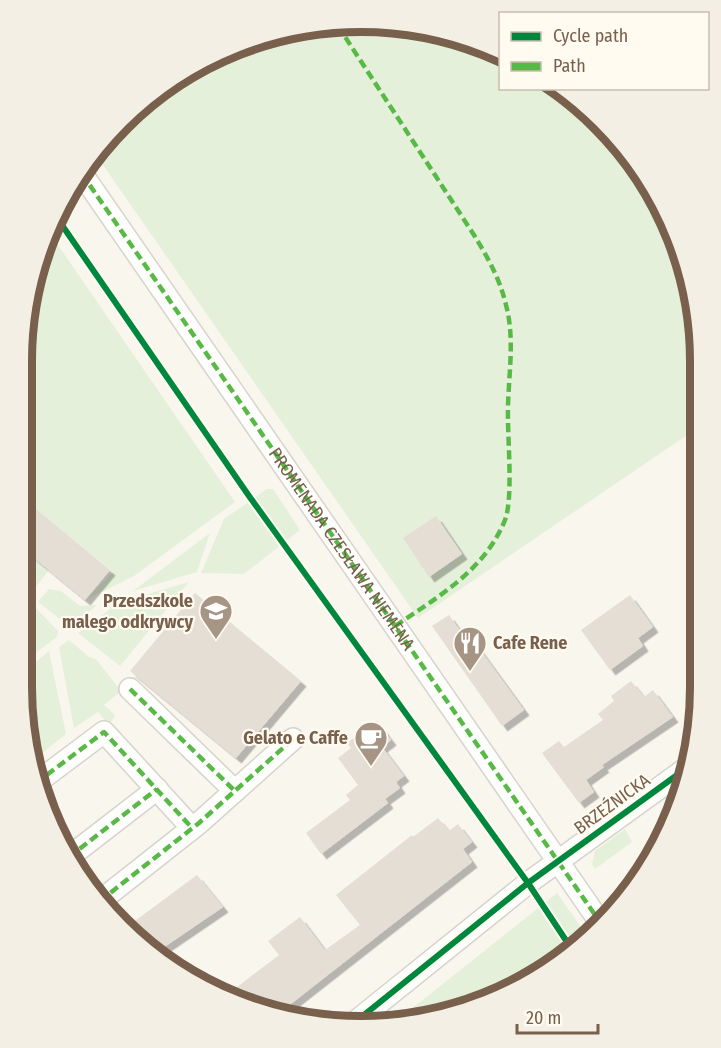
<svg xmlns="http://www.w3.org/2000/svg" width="721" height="1048" viewBox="0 0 721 1048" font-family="'Fira Sans Condensed',sans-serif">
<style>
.green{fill:#e4f0d9}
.building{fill:#e5ded5;filter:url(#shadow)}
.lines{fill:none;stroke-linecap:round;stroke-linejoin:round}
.street-casing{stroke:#d8d3cc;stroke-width:24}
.street{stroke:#fefefc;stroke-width:21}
.quiet{stroke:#58b947;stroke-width:4.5;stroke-dasharray:9 4.5;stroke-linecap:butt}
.cycleway-casing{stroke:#fffbf1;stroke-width:10}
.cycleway{stroke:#00873e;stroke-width:6}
.labels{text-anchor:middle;stroke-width:4.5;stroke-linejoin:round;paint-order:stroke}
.street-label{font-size:18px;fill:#79604c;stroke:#fffbf1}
.poi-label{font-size:18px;font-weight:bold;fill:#79604c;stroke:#fffbf1;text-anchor:end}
.rim{fill:none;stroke:#79604c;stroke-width:8}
</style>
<defs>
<filter id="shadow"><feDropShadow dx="5.5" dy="5.5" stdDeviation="0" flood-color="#0004"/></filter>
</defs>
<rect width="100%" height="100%" fill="#f9f6ee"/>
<path class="green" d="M 361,21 L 491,47 L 500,54 L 500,88 L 553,89 L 601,121 L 665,210 L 694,295 L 696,429 L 418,618 L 96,155 L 121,120 L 231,47 Z
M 49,232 L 235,502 L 134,576 L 85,600 L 113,572 L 24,499 L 27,295 Z
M 267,489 L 273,489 L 300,530 L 244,574 L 201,573 L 224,519 Z
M 210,533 L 197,572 L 133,591 Z
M 23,549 L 49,570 L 30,594 L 23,589 Z
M 189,582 L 120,666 L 78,633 L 120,602 Z
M 49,589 L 61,591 L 80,606 L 97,605 L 73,625 L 60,619 L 38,602 Z
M 30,602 L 58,631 L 57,637 L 22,663 Z
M 69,640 L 89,657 L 96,659 L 121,691 L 104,705 L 115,715 L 109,726 L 98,712 L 74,728 L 59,647 Z
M 49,651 L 66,734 L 31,762 L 21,674 Z
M 625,829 L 632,842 L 595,869 L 592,864 L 595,851 Z
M 557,893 L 588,937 L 511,992 L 426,1021 L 395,1022 Z"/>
<path class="building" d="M 24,499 L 110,570 L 85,600 L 23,549 Z
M 436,516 L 462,554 L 429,577 L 403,538 Z
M 195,593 L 301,681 L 236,758 L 130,671 Z
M 630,595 L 653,627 L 638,638 L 643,646 L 610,670 L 581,630 Z
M 449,615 L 466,639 L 470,636 L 524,710 L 502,726 L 432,626 Z
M 631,681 L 644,697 L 653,690 L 673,717 L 602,765 L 604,767 L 586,780 L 594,792 L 579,803 L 542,753 L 559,741 L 564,747 L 603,720 L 598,714 L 614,701 L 611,696 Z
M 377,721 L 391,740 L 382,747 L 404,776 L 396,782 L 400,788 L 385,799 L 388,803 L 321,854 L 306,833 L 350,800 L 346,795 L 358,785 L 338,758 L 351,748 L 347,743 Z
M 438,818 L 449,831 L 458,824 L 472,842 L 463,849 L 472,862 L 278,1014 L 224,997 L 279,955 L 268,941 L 300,917 L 325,950 L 360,925 L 336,895 L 412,835 L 413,837 Z
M 197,875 L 223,907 L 154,954 L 137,943 L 124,929 Z"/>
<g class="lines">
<defs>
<g id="street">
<path id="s1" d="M 82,174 L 602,925"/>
<path d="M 130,689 L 235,791"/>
<path d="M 36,783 L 104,732 L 192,828"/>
<path d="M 69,857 L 157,789"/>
<path d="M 100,901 L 199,823 L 293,739"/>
<path d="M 354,1023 L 528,883 L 684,770"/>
</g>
</defs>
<use href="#street" class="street-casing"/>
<use href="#street" class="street"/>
<path class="quiet" d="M 338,26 L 474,235 C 488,258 500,279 506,305 C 516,342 507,382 508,419 C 508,442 513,500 505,520 C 485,570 438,597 395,626
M 82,174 L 602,925
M 130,689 L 235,791
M 36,783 L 104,732 L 192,828
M 69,857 L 157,789
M 100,901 L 199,823 L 293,739"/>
<defs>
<path id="cycleway" d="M 55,215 L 249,496 L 528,883 L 571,948
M 354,1023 L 528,883 L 684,770"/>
</defs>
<use href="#cycleway" class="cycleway-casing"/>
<use href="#cycleway" class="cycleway"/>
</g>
<defs>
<symbol id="school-pin" viewBox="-11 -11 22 30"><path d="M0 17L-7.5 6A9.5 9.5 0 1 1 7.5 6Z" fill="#a69485" stroke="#fffbf1"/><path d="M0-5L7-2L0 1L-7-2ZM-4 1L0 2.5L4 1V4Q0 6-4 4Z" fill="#fff"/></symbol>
<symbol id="restaurant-pin" viewBox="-11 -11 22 30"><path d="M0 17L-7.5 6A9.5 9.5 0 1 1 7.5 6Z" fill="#a69485" stroke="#fffbf1"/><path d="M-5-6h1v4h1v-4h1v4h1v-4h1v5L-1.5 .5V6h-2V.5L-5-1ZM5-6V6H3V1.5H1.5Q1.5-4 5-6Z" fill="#fff"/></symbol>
<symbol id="cafe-pin" viewBox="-11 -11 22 30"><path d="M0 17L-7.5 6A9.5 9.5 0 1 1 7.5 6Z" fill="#a69485" stroke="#fffbf1"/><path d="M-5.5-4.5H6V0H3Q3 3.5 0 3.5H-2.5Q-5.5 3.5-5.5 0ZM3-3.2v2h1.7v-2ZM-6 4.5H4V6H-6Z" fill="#fff"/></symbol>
</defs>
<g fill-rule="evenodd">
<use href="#school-pin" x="197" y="592" width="38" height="52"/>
<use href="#restaurant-pin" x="451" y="624" width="38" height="52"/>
<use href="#cafe-pin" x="352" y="719" width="38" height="52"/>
</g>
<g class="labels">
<g class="street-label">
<text dy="6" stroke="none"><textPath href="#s1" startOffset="456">PROMENADA CZESŁAWA NIEMENA</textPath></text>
<text transform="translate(612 804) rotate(-36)" y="6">BRZEŹNICKA</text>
</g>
<g class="poi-label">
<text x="193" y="607">Przedszkole<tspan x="193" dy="21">malego odkrywcy</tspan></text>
<text x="493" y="649" text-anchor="start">Cafe Rene</text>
<text x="348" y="744">Gelato e Caffe</text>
</g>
</g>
<path d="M0 0H721V1048H0ZM361 32H361A329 329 0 0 1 690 361V687A329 329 0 0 1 361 1016H361A329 329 0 0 1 32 687V361A329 329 0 0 1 361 32Z" fill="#f4efe4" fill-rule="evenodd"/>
<path class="rim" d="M361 32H361A329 329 0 0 1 690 361V687A329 329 0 0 1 361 1016H361A329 329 0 0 1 32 687V361A329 329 0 0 1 361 32Z"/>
<rect x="499" y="12" width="210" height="78" fill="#fffbf1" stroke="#c9bdaf" stroke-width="1.5"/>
<rect x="511" y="32" width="30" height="9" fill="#00873e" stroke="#c9bdaf" stroke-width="1.5"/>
<text x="553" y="42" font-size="18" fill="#79604c">Cycle path</text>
<rect x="511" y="62" width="30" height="9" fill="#58b947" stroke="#c9bdaf" stroke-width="1.5"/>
<text x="553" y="72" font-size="18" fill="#79604c">Path</text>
<path d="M517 1024v9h81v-9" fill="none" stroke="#79604c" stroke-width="3"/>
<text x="526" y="1024" font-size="18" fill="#79604c" stroke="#fffbf1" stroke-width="4.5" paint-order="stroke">20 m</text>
</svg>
